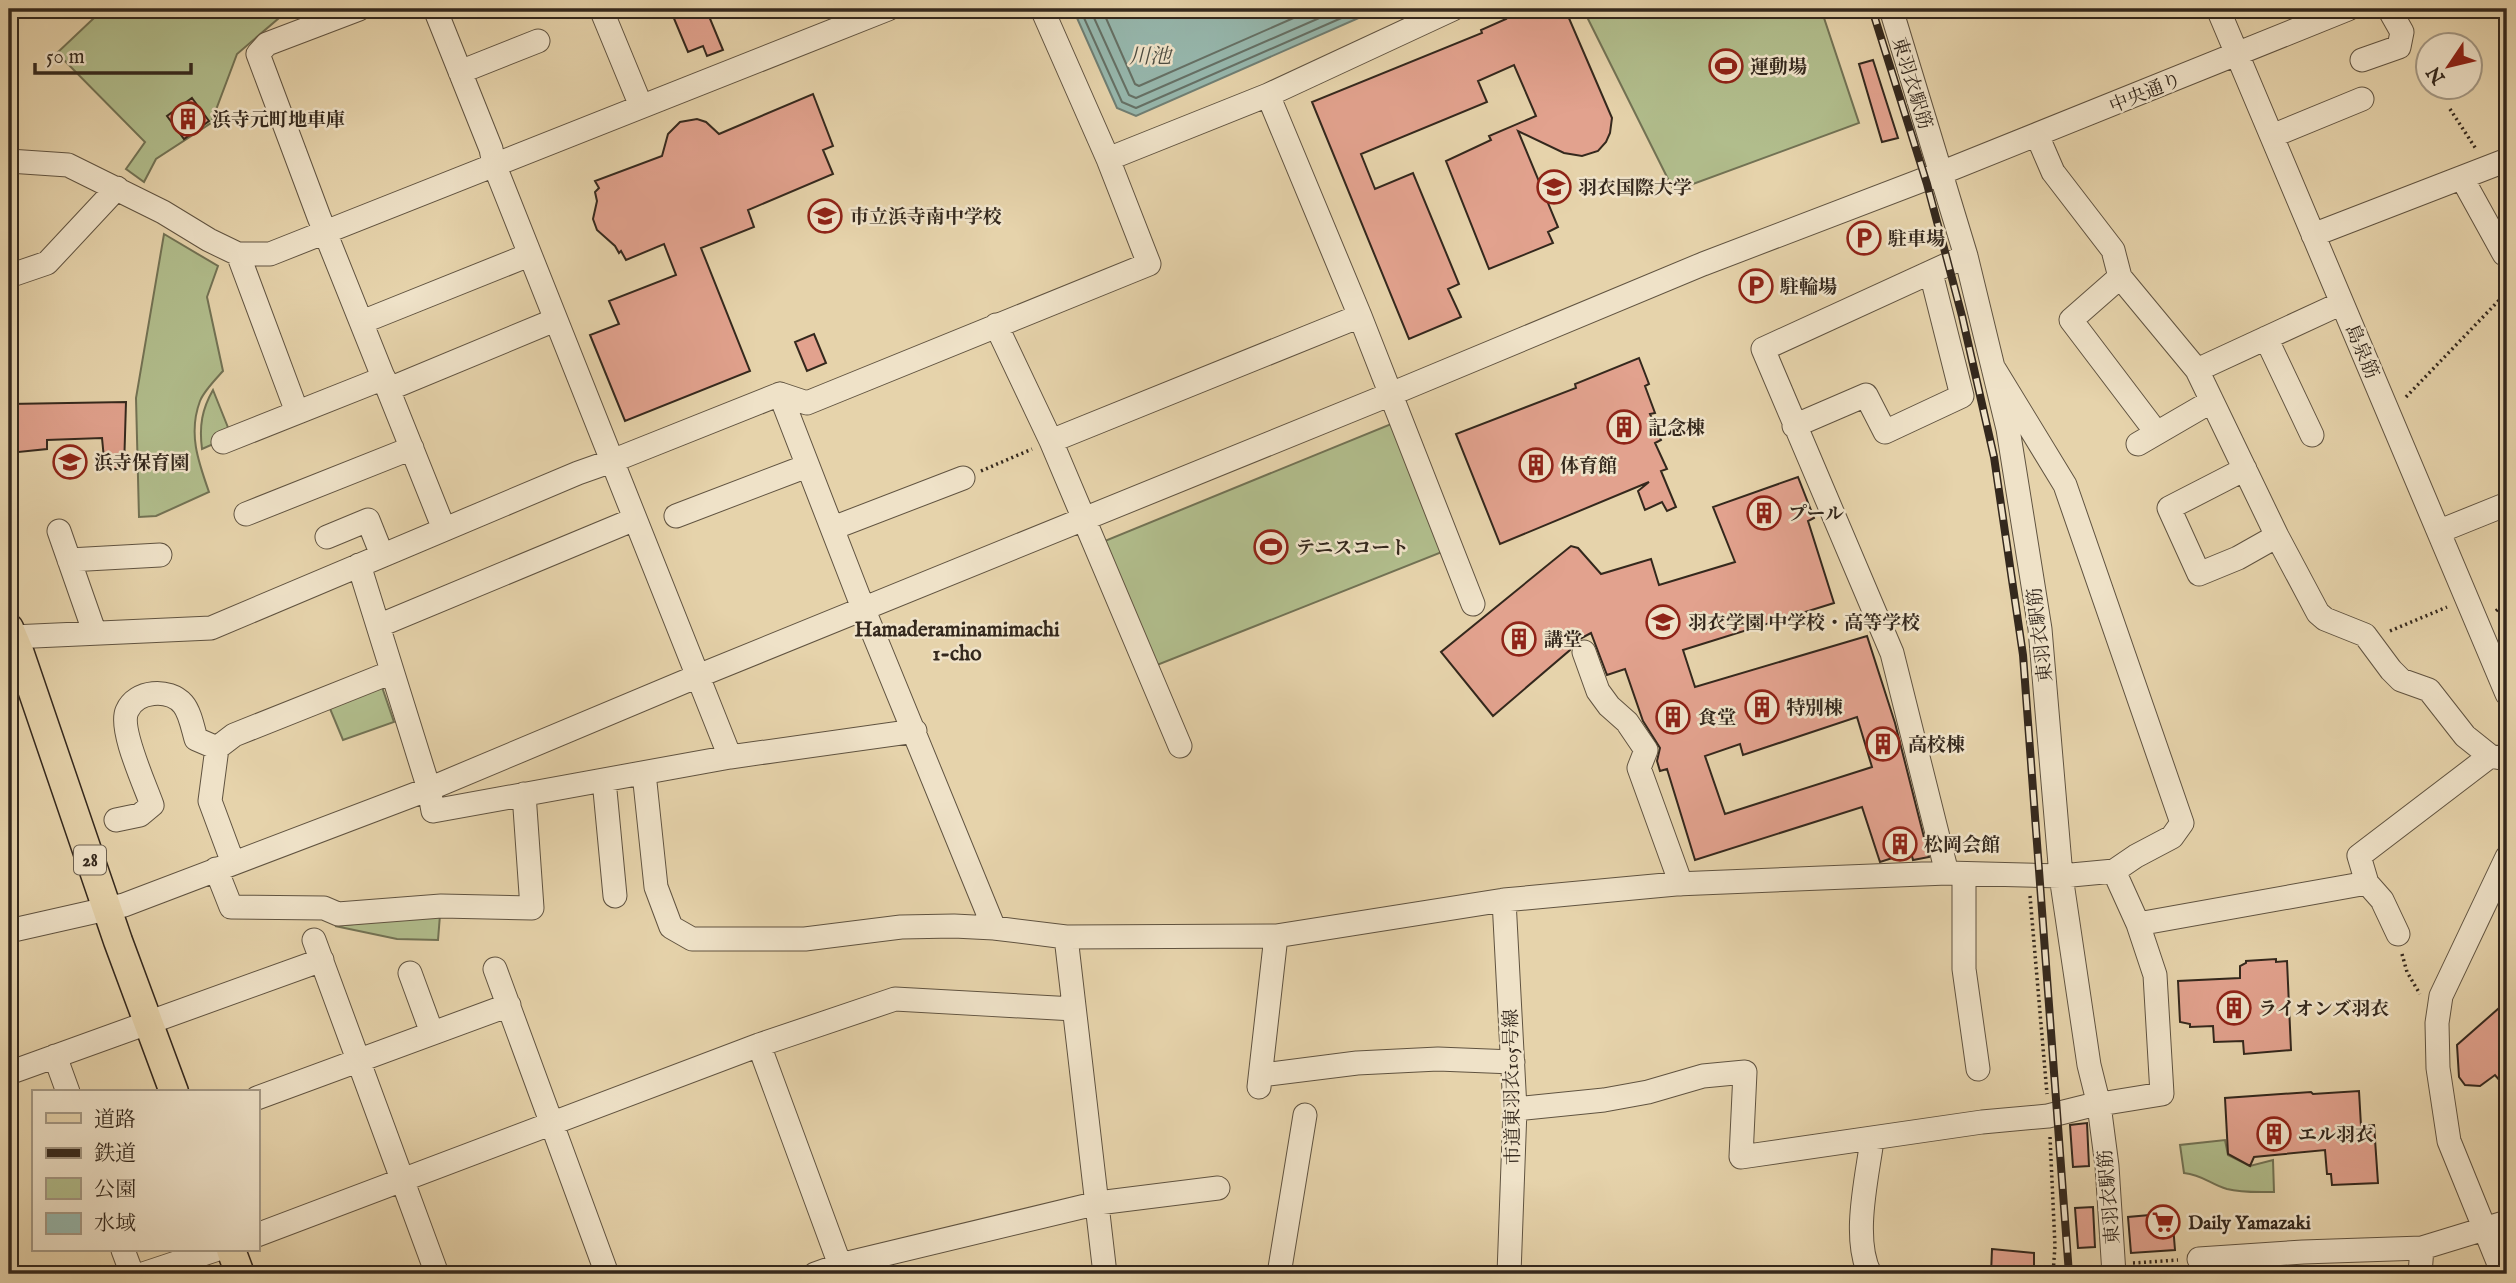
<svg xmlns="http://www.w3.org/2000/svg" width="2516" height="1283" viewBox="0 0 2516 1283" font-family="'IM FELL English','Noto Serif JP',serif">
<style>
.green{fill:#b1bd8c;stroke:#727254;stroke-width:2}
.water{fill:#96b7ad;stroke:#6f7e73;stroke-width:2}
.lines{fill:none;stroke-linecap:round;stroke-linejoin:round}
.shore{stroke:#657065;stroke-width:2}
.building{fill:#e2a28e;stroke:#34281d;stroke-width:2;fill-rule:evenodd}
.minor-casing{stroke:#605340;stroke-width:25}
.major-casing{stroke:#34281d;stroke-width:31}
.path{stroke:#34281d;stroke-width:3.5;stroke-dasharray:2 3.5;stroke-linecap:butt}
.minor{stroke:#efe2c8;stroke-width:23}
.major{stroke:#e6d3ab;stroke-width:28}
.rail-casing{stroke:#34281d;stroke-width:8}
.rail{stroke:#efe2c8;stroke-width:5;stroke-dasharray:16;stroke-linecap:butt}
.labels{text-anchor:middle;stroke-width:5;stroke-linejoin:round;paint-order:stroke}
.shield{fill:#efe2c8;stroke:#6c6050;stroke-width:2}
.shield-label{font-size:18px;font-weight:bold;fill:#34281d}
.poi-label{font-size:19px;font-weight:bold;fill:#34281d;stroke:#efe2c8;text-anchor:start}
.street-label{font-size:19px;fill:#34281d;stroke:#efe2c8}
.water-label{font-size:21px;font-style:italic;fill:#4c4c41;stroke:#efe2c8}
.neighbourhood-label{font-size:21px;font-weight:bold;fill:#34281d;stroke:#efe2c8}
</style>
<rect width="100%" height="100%" fill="#e6d3ab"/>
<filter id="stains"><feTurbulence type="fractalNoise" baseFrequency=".00286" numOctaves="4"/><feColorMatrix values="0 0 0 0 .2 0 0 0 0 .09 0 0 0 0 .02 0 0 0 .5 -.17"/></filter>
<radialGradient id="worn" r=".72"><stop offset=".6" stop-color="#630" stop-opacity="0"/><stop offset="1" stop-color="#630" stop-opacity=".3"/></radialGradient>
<path class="green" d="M 90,9 L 278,9 L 279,18 L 237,54 L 211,123 L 156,159 L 144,182 L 126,169 L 145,142 L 57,53 L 94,18 Z
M 1583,9 L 1821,9 L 1859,123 L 1674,191 Z
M 164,234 L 218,266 L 207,297 L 223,371 C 215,380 204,391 200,401 C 188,433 198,461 209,492 L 156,516 L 139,517 L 136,398 Z
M 213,390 L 229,430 L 218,442 L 202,449 C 199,426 202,409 213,390 Z
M 1396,422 L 1447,550 L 1147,669 L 1095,545 Z
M 382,687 L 394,722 L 343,740 L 328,704 Z
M 440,915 L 438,940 L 397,939 L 335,926 Z
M 2225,1140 L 2228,1155 L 2250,1166 L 2273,1160 L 2274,1192 C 2258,1192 2242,1193 2227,1189 C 2210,1184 2203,1175 2184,1173 L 2180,1145 Z"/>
<path class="water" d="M 1073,9 L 1379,9 L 1136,116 L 1117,108 Z"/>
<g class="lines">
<path class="shore" d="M 1080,9 L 1122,102 L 1136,108 L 1362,9
M 1090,9 L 1129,95 L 1136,98 L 1340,9
M 1102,9 L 1135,84 L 1139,86 L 1314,9"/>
</g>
<path class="building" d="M 670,9 L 706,9 L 723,50 L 707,56 L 703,46 L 688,52 Z
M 1501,9 L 1565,9 L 1612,118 L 1610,133 L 1606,142 L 1598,151 L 1582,156 L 1564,153 L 1518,131 L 1558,227 L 1548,232 L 1553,243 L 1489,269 L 1446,161 L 1491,140 L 1489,136 L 1536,116 L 1514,65 L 1478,81 L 1487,102 L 1361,154 L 1375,189 L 1413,173 L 1459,284 L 1448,289 L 1461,317 L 1409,339 L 1312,102 L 1482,33 L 1481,30 L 1506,19 Z
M 1873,60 L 1898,138 L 1882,142 L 1859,64 Z
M 813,94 L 833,146 L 823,150 L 833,174 L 748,210 L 754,227 L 701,248 L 750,371 L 625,421 L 590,335 L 619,324 L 609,301 L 676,275 L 664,244 L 626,260 L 621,251 L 619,253 L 615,246 L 597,230 L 593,219 L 597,201 L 595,192 L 599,188 L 595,181 L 662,156 L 668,134 L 680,122 L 697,119 L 706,122 L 719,134 Z
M 192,98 L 209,121 L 184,139 L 167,116 Z
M 814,334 L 826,363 L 807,371 L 795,342 Z
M 1639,358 L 1649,384 L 1645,386 L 1655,413 L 1650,414 L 1661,440 L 1655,443 L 1667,469 L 1661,471 L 1676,507 L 1667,511 L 1662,502 L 1645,510 L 1638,491 L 1649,482 L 1500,544 L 1456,434 L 1576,388 L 1575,384 Z
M 126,402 L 124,469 L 105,469 L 102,438 L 47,440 L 47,449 L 9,453 L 9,404 Z
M 1798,477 L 1814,518 L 1808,521 L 1834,603 L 1683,650 L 1695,687 L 1867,636 L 1895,723 L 1929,857 L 1913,860 L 1911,852 L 1880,862 L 1862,807 L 1695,860 L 1667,769 L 1660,771 L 1657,761 L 1660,748 L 1643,721 L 1625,669 L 1607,675 L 1591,633 L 1574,642 L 1570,650 L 1493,716 L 1441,652 L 1571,546 L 1578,548 L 1601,574 L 1651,559 L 1659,585 L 1735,562 L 1713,507 ZM 1857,717 L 1872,767 L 1725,814 L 1705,756 L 1740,744 L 1743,755 Z
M 2276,959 L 2276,962 L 2287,961 L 2291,1050 L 2244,1054 L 2243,1041 L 2214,1042 L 2213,1026 L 2190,1027 L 2190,1024 L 2180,1022 L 2178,981 L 2240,978 L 2240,966 L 2246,963 L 2246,961 Z
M 2507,1001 L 2507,1089 L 2495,1075 L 2480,1086 L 2465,1085 L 2459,1077 L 2457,1045 Z
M 2359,1091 L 2361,1126 L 2374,1125 L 2378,1183 L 2332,1185 L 2331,1174 L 2327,1174 L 2325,1150 L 2254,1157 L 2250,1166 L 2228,1154 L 2225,1098 L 2311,1092 L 2313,1094 Z
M 2087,1123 L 2089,1166 L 2073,1167 L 2070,1125 Z
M 2093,1207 L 2095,1247 L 2078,1248 L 2075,1208 Z
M 2172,1213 L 2175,1250 L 2131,1253 L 2128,1217 Z
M 1992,1249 L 2034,1253 L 2034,1274 L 1991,1274 Z"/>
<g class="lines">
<defs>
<path id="minor" d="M 359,9 L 267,44 L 258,54 L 319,217 L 444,529
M 435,9 L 491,149 L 494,164 L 730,757
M 601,9 L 641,106
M 1891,9 L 1966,256 L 2008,429 L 2040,629 L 2061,876 L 2089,1065 L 2099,1105 L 2107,1166 L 2114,1274
M 2218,9 L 2507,694
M 2362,60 L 2399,47 L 2402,32 L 2389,9
M 460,72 L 538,41
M 1268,95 L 1360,316 L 1473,604
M 2037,135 L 2053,172 L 2113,250 L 2120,277 L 2197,370 L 2277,536 L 2318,613 L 2325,619 L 2365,635 L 2391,670 L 2401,680 L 2429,690 L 2465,736 L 2490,756
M 2272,136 L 2362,99
M 1108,159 L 1268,95 L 1453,9
M 9,161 L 68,165 L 163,212 L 209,240 L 238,254 L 270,254 L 888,9
M 2462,178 L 2504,254
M 2313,235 L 2507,160
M 238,254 L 297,412
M 9,276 L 47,263 L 117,188
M 2120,277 L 2071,320 L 2156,432
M 362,322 L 529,255
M 996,325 L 1051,441 L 1180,746
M 2266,338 L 2312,435
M 2197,370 L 2342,303
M 389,389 L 555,320
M 780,394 L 863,608 L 994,928
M 1794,426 L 1866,395 L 1885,432 L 1962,396 L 1931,273
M 1051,441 L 1360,316
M 223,442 L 384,378
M 2138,444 L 2212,401
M 2245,469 L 2169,508 L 2199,574 L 2238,558 L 2277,536
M 246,514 L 412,448
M 676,516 L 807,466
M 833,528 L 963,478
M 59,531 L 94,631
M 2440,531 L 2507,504
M 327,537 L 368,520 L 382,555
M 69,560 L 160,555
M 359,565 L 429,789 L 433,811 L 730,757 L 915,731
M 378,626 L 635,519
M 12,637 L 211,628 L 578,473 L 612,461 L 780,394 L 807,403 L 1149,264 L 1108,159 L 1042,9
M 1584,652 L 1598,691 L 1609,706 L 1627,722 L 1646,750 L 1639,768 L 1681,884
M 644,773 L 656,887 L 671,927 L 692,939 L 805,939 L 901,927 L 954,926 L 994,928 L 1066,937
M 604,780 L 615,896
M 116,820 L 140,815 L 152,805 C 145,785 119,729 127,711 C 136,690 169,688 183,704 C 190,712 193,729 196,739 L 217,748
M 233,863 L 210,801 L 217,748 L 234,735 L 392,672
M 216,869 L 231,907 L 324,908 L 338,914 L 441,906 L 532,908 L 524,794
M 2114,871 L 2138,924 L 2367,883 L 2359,856 L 2490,756 L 2507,759
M 1947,873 L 1892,653 L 1763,349 L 1966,256
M 1964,874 L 1964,969 L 1978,1069
M 2367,883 L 2382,900 L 2398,934
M 1504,900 L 1515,1109 L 1509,1274
M 9,931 L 124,905 L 429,789 L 698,676 L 1391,394 L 1703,264 L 1941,173 L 2348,9
M 314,940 L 437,1274
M 495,969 L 607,1274
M 410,973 L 432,1033
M 759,1045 L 840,1265
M 55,1056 L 68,1092
M 9,1073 L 322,960
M 1262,1075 L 1357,1063 L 1438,1059 L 1513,1062
M 1259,1087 L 1276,936
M 257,1098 L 509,1005
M 1515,1109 L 1604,1100 L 1648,1092 L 1703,1076 L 1745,1072 L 1741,1157 L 1982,1122 L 2048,1116 L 2088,1106 L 2162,1094 L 2155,975 L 2138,924
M 257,1235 L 759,1045 L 895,999 L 1074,1009
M 123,1250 L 132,1274
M 2199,1259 L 2303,1252 L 2422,1248 L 2507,1222
M 143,1274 L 215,1250
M 815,1274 L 840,1265 L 1098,1203 L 1218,1188
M 1105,1274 L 1066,937 L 1276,936 L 1504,900 L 1676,884 L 1947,873 L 2061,876 L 2114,871 L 2136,856 L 2172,837 L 2182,823 L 2065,485 L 1993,367
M 1279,1274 L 1305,1115
M 1870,1274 C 1852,1239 1867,1178 1872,1140
M 2420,1274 L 2422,1248
M 2503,1274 L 2449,1141 L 2438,1068 L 2437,1023 L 2441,996 L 2507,857"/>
<path id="major" d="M 9,628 L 20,654 L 118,941 L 174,1092
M 231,1250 L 240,1274"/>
</defs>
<use href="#minor" class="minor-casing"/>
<use href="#major" class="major-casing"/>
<path class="path" d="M 2450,109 L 2476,149
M 2406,397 L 2507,292
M 981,471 L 1032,449
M 2496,611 L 2507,601
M 2390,631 L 2447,607
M 2030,896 L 2047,1094
M 2402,954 L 2407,972 L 2420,994
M 2050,1137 L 2055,1246 L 2053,1274
M 2133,1263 L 2178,1260
M 2053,1268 L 2093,1267"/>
<use href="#minor" class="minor"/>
<use href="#major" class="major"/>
<defs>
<path id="rail" d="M 1872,9 L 1927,184 L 1962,316 L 1994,457 L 2023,655 L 2069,1274"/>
</defs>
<use href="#rail" class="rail-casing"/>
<use href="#rail" class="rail"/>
</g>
<defs>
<symbol id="stadium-ring" viewBox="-11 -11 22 22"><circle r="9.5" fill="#efe2c8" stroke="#8f2418" stroke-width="1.5"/><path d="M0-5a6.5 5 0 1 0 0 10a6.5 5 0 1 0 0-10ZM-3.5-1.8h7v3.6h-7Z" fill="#8f2418"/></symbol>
<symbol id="building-ring" viewBox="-11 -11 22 22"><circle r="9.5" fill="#efe2c8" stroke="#8f2418" stroke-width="1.5"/><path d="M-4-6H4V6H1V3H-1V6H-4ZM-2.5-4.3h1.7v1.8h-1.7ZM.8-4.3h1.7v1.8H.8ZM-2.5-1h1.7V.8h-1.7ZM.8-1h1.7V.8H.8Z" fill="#8f2418"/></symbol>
<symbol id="school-ring" viewBox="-11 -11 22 22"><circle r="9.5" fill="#efe2c8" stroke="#8f2418" stroke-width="1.5"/><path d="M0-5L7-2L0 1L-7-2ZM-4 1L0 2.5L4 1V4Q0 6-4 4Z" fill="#8f2418"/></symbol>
<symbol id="parking-ring" viewBox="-11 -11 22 22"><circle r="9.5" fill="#efe2c8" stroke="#8f2418" stroke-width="1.5"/><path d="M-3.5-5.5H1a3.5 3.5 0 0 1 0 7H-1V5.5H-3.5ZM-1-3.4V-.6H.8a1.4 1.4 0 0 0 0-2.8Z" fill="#8f2418"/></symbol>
<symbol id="supermarket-ring" viewBox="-11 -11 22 22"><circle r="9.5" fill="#efe2c8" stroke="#8f2418" stroke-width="1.5"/><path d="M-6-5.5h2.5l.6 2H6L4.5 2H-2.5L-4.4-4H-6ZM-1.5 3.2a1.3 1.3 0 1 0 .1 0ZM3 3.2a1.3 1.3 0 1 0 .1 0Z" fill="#8f2418"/></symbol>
</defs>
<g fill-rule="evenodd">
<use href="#stadium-ring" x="1707" y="47" width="38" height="38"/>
<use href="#building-ring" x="169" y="100" width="38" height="38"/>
<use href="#school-ring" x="1535" y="168" width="38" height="38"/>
<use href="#school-ring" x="806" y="197" width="38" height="38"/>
<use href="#parking-ring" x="1845" y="219" width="38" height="38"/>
<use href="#parking-ring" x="1737" y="267" width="38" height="38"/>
<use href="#building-ring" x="1605" y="408" width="38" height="38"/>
<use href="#school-ring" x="51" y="443" width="38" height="38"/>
<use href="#building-ring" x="1517" y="446" width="38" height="38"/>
<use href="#building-ring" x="1745" y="494" width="38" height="38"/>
<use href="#stadium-ring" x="1252" y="528" width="38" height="38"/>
<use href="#school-ring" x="1644" y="603" width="38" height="38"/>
<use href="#building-ring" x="1500" y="620" width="38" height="38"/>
<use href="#building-ring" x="1743" y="688" width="38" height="38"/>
<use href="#building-ring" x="1654" y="698" width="38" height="38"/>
<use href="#building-ring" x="1864" y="725" width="38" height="38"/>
<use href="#building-ring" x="1881" y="825" width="38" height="38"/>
<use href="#building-ring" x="2215" y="989" width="38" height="38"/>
<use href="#building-ring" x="2255" y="1115" width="38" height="38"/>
<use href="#supermarket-ring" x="2144" y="1203" width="38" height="38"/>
</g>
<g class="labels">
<rect class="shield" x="74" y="845.5" width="32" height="29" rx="5"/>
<g class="shield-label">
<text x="90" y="866">28</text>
</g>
<g class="poi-label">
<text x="1750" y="73">運動場</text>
<text x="212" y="126">浜寺元町地車庫</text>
<text x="1578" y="194">羽衣国際大学</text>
<text x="850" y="223">市立浜寺南中学校</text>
<text x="1888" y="245">駐車場</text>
<text x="1780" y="293">駐輪場</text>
<text x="1648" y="434">記念棟</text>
<text x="94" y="469">浜寺保育園</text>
<text x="1560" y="472">体育館</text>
<text x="1788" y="520">プール</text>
<text x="1296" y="554">テニスコート</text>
<text x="1688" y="629">羽衣学園 中学校・高等学校</text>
<text x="1544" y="646">講堂</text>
<text x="1786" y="714">特別棟</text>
<text x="1698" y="724">食堂</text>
<text x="1908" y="751">高校棟</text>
<text x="1924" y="851">松岡会館</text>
<text x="2258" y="1015">ライオンズ羽衣</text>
<text x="2298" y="1141">エル羽衣</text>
<text x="2188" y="1229">Daily Yamazaki</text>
</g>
<g class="street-label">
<text transform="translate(1913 83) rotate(73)" y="7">東羽衣駅筋</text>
<text transform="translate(2145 92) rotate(-22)" y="7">中央通り</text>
<text transform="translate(2363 351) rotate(67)" y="7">島泉筋</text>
<text transform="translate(2039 635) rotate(-97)" y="7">東羽衣駅筋</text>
<text transform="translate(1511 1087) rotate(-91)" y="7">市道東羽衣105号線</text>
<text transform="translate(2108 1197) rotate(-95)" y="7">東羽衣駅筋</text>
</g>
<g class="water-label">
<text x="1150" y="63">川池</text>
</g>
<g class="neighbourhood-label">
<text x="957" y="636">Hamaderaminamimachi<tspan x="957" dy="24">1-cho</tspan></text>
</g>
</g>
<rect width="2516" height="1283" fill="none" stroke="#e6d3ab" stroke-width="35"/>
<rect x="10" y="10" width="2495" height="1262" fill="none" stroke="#34281d" stroke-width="3.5"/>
<rect x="18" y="18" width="2481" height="1248" fill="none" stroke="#34281d" stroke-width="2"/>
<rect x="32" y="1090" width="228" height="161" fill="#efe2c8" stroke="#a49884" stroke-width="2"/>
<rect x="46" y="1113" width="35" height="10" fill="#e6d3ab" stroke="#a49884" stroke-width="2"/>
<text x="94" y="1126" font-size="21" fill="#34281d">道路</text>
<rect x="46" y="1148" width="35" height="10" fill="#34281d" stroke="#a49884" stroke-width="2"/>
<text x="94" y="1160" font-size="21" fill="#34281d">鉄道</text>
<rect x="46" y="1178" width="35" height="21" fill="#b1bd8c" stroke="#a49884" stroke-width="2"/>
<text x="94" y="1196" font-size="21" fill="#34281d">公園</text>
<rect x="46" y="1213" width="35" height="21" fill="#96b7ad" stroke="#a49884" stroke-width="2"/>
<text x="94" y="1230" font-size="21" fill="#34281d">水域</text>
<g transform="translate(2449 66) rotate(235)"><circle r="33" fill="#efe2c8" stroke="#a49884" stroke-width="2"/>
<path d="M0-5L12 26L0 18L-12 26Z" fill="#8f2418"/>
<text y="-10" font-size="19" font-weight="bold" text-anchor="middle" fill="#34281d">N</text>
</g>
<path d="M35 63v10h156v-10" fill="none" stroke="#34281d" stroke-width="3.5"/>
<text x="46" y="63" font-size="21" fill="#34281d" stroke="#efe2c8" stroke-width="5" paint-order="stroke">50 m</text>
<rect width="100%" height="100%" filter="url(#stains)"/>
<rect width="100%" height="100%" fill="url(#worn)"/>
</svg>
